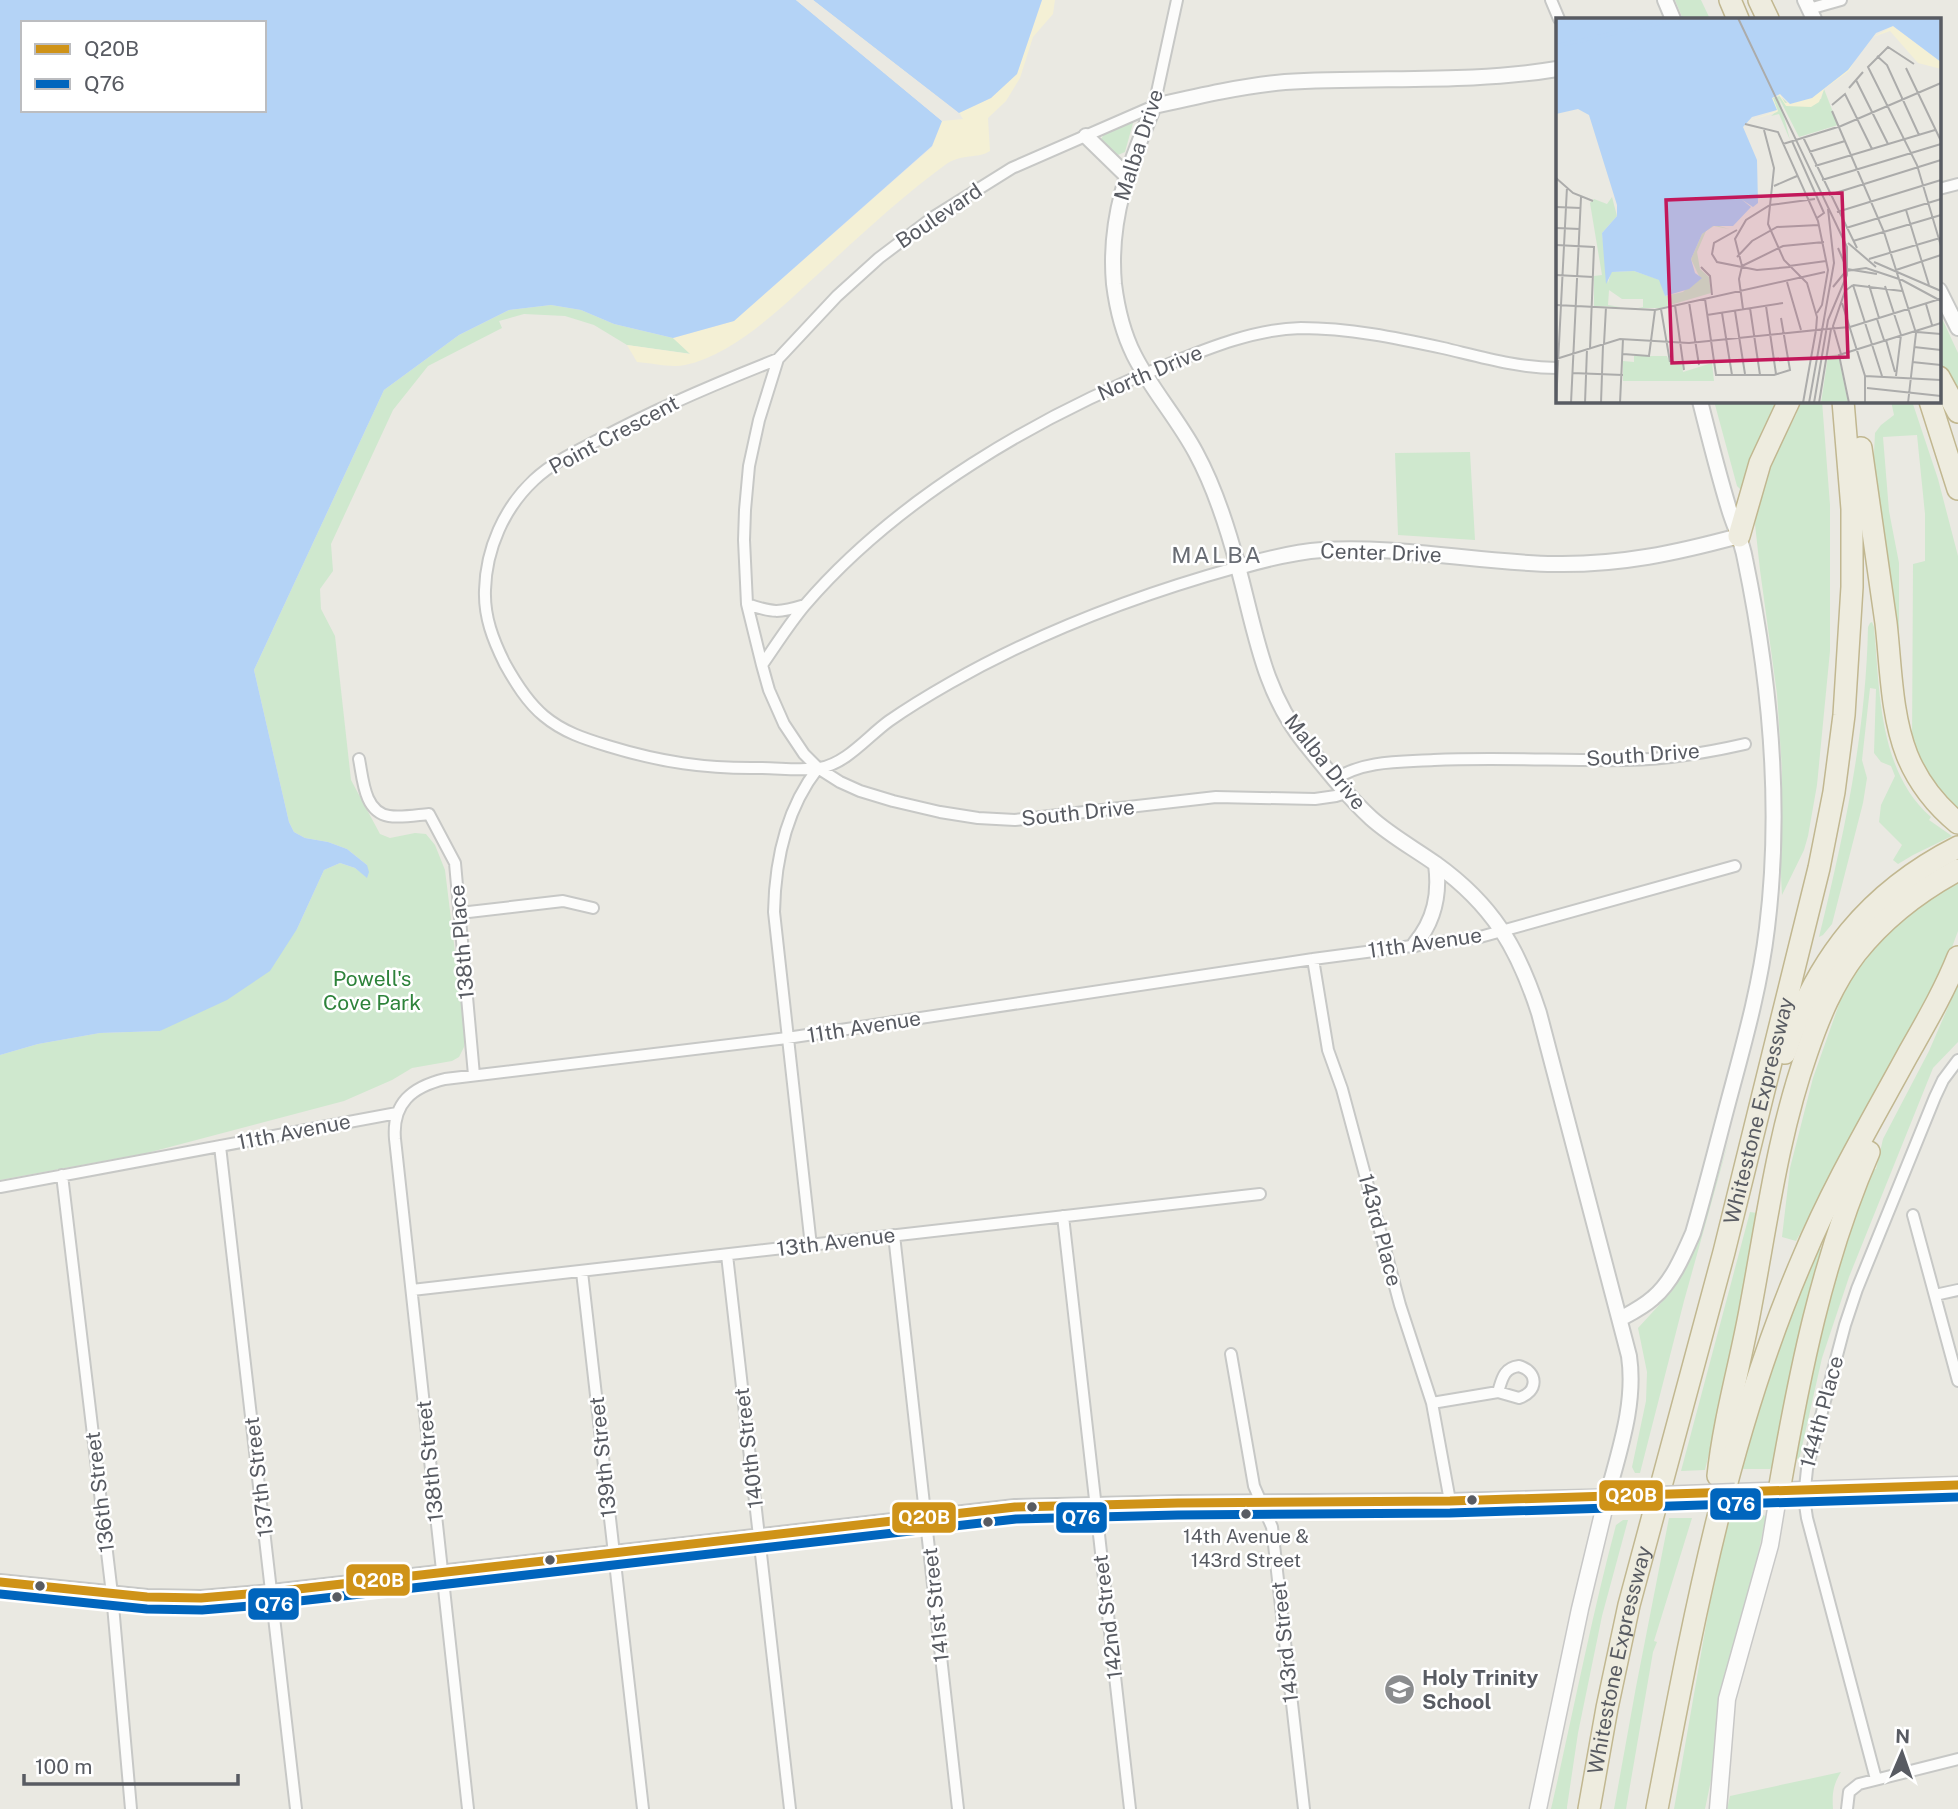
<svg xmlns="http://www.w3.org/2000/svg" width="1958" height="1809" viewBox="0 0 1958 1809" font-family="'Public Sans',sans-serif">
<style>
.green{fill:#cfe8ce}
.sand{fill:#f4f0d5}
.water{fill:#b4d3f6;fill-rule:evenodd}
.pier{fill:#eae9e2}
.lines{fill:none;stroke-linecap:round;stroke-linejoin:round}
.minor-casing{stroke:#c7c8c6;stroke-width:14}
.tertiary-casing{stroke:#c7c8c6;stroke-width:18}
.secondary-casing{stroke:#c8c8c7;stroke-width:19}
.motorway-casing{stroke:#c1b790;stroke-width:24}
.minor{stroke:#fcfcfb;stroke-width:10}
.tertiary{stroke:#fcfcfb;stroke-width:14}
.secondary{stroke:#fcfcfb;stroke-width:16}
.motorway{stroke:#eeecdf;stroke-width:21}
.secondary-bridge-casing{stroke:#c8c8c7;stroke-width:19;stroke-linecap:butt}
.secondary-bridge{stroke:#fcfcfb;stroke-width:16}
.bus-1-casing{stroke:#fff;stroke-width:14}
.bus-2-casing{stroke:#fff;stroke-width:14}
.bus-1{stroke:#cf9318;stroke-width:9}
.bus-2{stroke:#0065bd;stroke-width:9}
.bus-dot{fill:#585b62;stroke:#fff;stroke-width:2.5}
.labels{text-anchor:middle;stroke-width:5;stroke-linejoin:round;paint-order:stroke}
.bus-label{font-size:19px;fill:#585b62;stroke:#fff}
.street-label{font-size:21px;fill:#585b62;stroke:#fff}
.park-label{font-size:21px;fill:#2e833b;stroke:#fff}
.poi-label{font-size:21px;font-weight:bold;fill:#585b62;stroke:#fff;text-anchor:start}
.neighbourhood-label{font-size:23px;letter-spacing:2px;fill:#696d74;stroke:#fff}
.inset-river{fill:none;stroke:#b4d3f6;stroke-width:3.5}
.inset-road{fill:none;stroke:#acacab;stroke-width:2}
.view{fill:#c2185b;fill-opacity:0.15;stroke:#c2185b;stroke-width:3.5}
.inset-edge{fill:none;stroke:#585b62;stroke-width:3.5}
.line-badge{stroke:#fff;stroke-width:2.5}
.badge-label{font-size:19px;text-anchor:middle;font-weight:bold;fill:#fff}
</style>
<rect width="100%" height="100%" fill="#eae9e2"/>
<path class="green" d="M 1675,0 L 1701,0 L 1710,19 L 1683,19 Z
M 1128,122 L 1133,123 L 1125,152 L 1118,155 L 1100,141 L 1104,134 Z
M 551,305 L 581,310 L 614,324 L 673,338 L 692,354 L 627,345 L 594,325 L 565,316 L 524,314 L 499,321 L 502,328 L 428,366 L 393,410 L 331,544 L 333,571 L 320,589 L 321,609 L 335,636 L 351,780 L 380,834 L 390,838 L 415,833 L 426,834 L 435,845 L 445,870 L 465,1034 L 464,1047 L 459,1057 L 452,1061 L 412,1068 L 392,1080 L 344,1101 L 147,1153 L 0,1180 L 0,1055 L 38,1044 L 100,1033 L 160,1031 L 297,929 L 324,870 L 340,863 L 355,868 L 367,877 L 367,865 L 347,849 L 328,842 L 305,838 L 294,832 L 289,822 L 254,670 L 384,390 L 459,335 L 509,310 Z
M 1939,312 L 1958,353 L 1958,399 L 1939,361 Z
M 1714,401 L 1777,401 L 1762,431 L 1741,490 L 1737,486 Z
M 1800,401 L 1822,401 L 1830,505 L 1830,651 L 1817,785 L 1808,836 L 1804,850 L 1782,895 L 1779,838 L 1782,770 L 1777,694 L 1760,570 L 1755,524 L 1758,501 L 1765,473 L 1796,415 Z
M 1891,401 L 1912,401 L 1938,479 L 1958,556 L 1958,812 L 1940,796 L 1912,746 L 1913,564 L 1925,561 L 1925,514 L 1917,435 L 1883,437 L 1889,511 L 1899,563 L 1899,701 L 1873,474 L 1875,433 L 1881,425 L 1894,415 Z
M 1470,452 L 1475,540 L 1398,535 L 1395,453 Z
M 1872,622 L 1874,627 C 1880,690 1878,771 1931,817 L 1929,820 L 1952,836 L 1913,855 L 1898,864 L 1893,860 L 1902,845 L 1879,822 L 1881,805 L 1895,776 L 1891,766 L 1881,762 L 1874,753 L 1876,689 L 1870,688 L 1862,760 L 1867,778 L 1863,803 L 1832,924 L 1823,935 L 1819,937 C 1844,835 1866,733 1868,627 L 1870,623 Z
M 1958,878 L 1958,931 L 1951,950 L 1930,994 L 1796,1241 L 1782,1237 L 1790,1168 L 1813,1078 L 1844,990 L 1882,933 Z
M 1958,984 L 1958,1042 L 1933,1068 L 1849,1277 L 1822,1358 L 1799,1460 L 1796,1458 L 1794,1451 L 1811,1372 L 1860,1184 L 1868,1184 L 1869,1171 L 1876,1169 L 1883,1139 L 1929,1051 Z
M 1730,1136 L 1684,1301 L 1640,1473 L 1635,1473 L 1632,1467 L 1646,1401 L 1647,1372 L 1638,1328 L 1672,1291 L 1697,1246 Z
M 1750,1212 L 1757,1213 L 1730,1365 L 1705,1470 L 1681,1471 Z
M 1813,1248 L 1823,1249 L 1773,1466 L 1770,1469 L 1740,1469 L 1758,1395 Z
M 1736,1514 L 1757,1514 L 1766,1516 L 1705,1809 L 1674,1809 L 1717,1562 L 1726,1519 Z
M 1669,1518 L 1692,1518 L 1654,1641 L 1657,1642 L 1653,1652 L 1626,1809 L 1614,1809 L 1636,1687 Z
M 1623,1520 L 1628,1520 L 1602,1616 L 1578,1733 L 1567,1807 L 1567,1809 L 1551,1809 C 1573,1714 1591,1619 1616,1525 Z
M 1841,1772 C 1833,1785 1832,1794 1833,1809 L 1727,1809 L 1730,1796 Z"/>
<path class="sand" d="M 1042,0 L 1055,0 L 1053,14 L 1033,37 L 1020,78 L 1006,101 L 988,118 L 990,151 C 978,159 961,153 945,165 C 904,195 866,230 828,265 C 789,300 737,354 685,365 C 671,368 652,363 637,362 L 627,345 L 690,354 L 673,338 L 734,321 L 932,147 L 942,121 L 963,119 L 959,113 L 991,98 L 1017,74 Z"/>
<path class="water" d="M 0,0 L 796,0 L 942,121 L 932,146 L 734,321 L 673,338 L 614,324 L 581,310 L 551,305 L 509,310 L 459,335 L 384,390 L 254,670 L 289,822 L 294,832 L 305,838 L 328,842 L 347,849 L 367,865 L 369,872 L 367,878 L 355,868 L 340,863 L 324,870 L 297,929 L 270,971 L 227,1000 L 160,1031 L 100,1033 L 38,1044 L 0,1055 ZM 23,23 L 264,23 L 264,110 L 23,110 Z
M 813,0 L 1042,0 L 1017,74 L 991,98 L 959,113 Z"/>
<path class="pier" d="M 796,0 L 802,0 L 946,120 L 942,121 Z
M 810,0 L 813,0 L 961,115 L 956,115 Z"/>
<g class="lines">
<defs>
<path id="minor" d="M 1177,0 L 1154,106 L 1012,168 L 932,218 L 879,258 L 837,296 L 778,359 L 759,420 L 749,466 L 745,510 L 744,540 L 747,604 L 762,665 L 769,690 L 784,724 L 804,754 L 818,768 L 840,782 L 860,791 L 893,801 L 940,812 L 978,818 L 1015,820 L 1216,797 L 1315,799 L 1336,796 L 1346,793
M 1551,0 L 1559,19
M 1809,9 L 1841,0
M 1939,189 L 1958,184
M 778,359 C 717,383 657,408 600,439 C 577,451 553,462 534,480 C 504,508 486,549 485,590 C 484,617 493,640 505,664 C 515,682 527,702 544,716 C 563,732 585,739 608,746 C 660,762 706,769 761,768 C 780,768 802,771 820,768 C 847,763 867,737 889,721 C 909,707 929,695 950,683 C 1041,631 1137,595 1238,567
M 747,604 C 773,613 779,613 805,605
M 762,665 C 776,645 789,624 805,605 C 897,498 1039,415 1169,364 C 1211,347 1256,329 1301,328 C 1349,328 1397,338 1443,348 C 1481,357 1518,368 1557,368
M 359,759 C 363,779 364,812 389,816 C 401,818 417,815 429,814 L 455,863 L 474,1075
M 1335,779 C 1365,760 1400,762 1434,760 C 1498,757 1563,761 1628,760 C 1668,759 1706,753 1745,744
M 460,913 L 563,901 L 593,908
M 1313,959 L 1328,1050 L 1342,1089 L 1400,1305 L 1432,1403 L 1450,1501
M 220,1146 L 296,1809
M 62,1175 L 112,1594 L 131,1809
M 0,1187 L 397,1113
M 1913,1215 L 1958,1381
M 1063,1216 L 1130,1809
M 894,1235 L 958,1809
M 811,1246 L 774,912 C 775,861 786,809 818,768
M 727,1255 L 790,1809
M 582,1272 L 643,1809
M 412,1290 L 1260,1194
M 1935,1295 L 1958,1290
M 1231,1354 L 1254,1486 L 1272,1527 L 1304,1809
M 1519,1366 C 1539,1372 1538,1392 1519,1398 L 1498,1392 C 1502,1380 1503,1368 1519,1366 Z
M 1432,1403 L 1498,1392
M 1876,1779 L 1807,1518 L 1804,1498 L 1807,1469 L 1845,1325 L 1857,1289 L 1935,1097 L 1943,1080 L 1958,1060
M 468,1809 L 395,1139 C 392,1103 412,1087 445,1079 L 787,1038 L 1313,959 L 1480,937 L 1735,866
M 1847,1809 L 1849,1792 L 1859,1784 L 1958,1759"/>
<path id="tertiary" d="M 1665,0 L 1673,19
M 1805,0 L 1814,19
M 1086,136 L 1126,175
M 1939,290 L 1958,328
M 1238,567 C 1266,559 1293,552 1322,550 C 1400,545 1477,563 1555,564 C 1621,565 1676,553 1739,536
M 1415,944 C 1435,920 1440,894 1436,864
M 1620,1319 C 1631,1313 1643,1307 1653,1298 C 1672,1282 1683,1256 1693,1233 C 1706,1189 1717,1144 1729,1099 C 1744,1043 1760,987 1767,928 C 1782,806 1770,679 1745,559 C 1742,541 1734,526 1729,509 C 1718,473 1709,437 1700,401
M 0,1582 L 147,1597 L 201,1598 L 272,1592 L 1015,1507 L 1178,1503 L 1450,1501 L 1607,1497 C 1619,1451 1636,1404 1629,1356 L 1539,1013 C 1518,948 1493,905 1436,864 C 1415,849 1391,836 1371,818 C 1347,796 1326,769 1305,743 C 1263,692 1255,629 1238,567 C 1228,529 1215,488 1196,453 C 1178,419 1151,389 1134,355 C 1123,333 1117,308 1114,284 C 1108,218 1129,165 1154,106 C 1198,96 1241,86 1285,82 C 1376,76 1467,84 1557,69"/>
<path id="secondary" d="M 1735,1492 L 1958,1485
M 1538,1809 L 1580,1609 L 1607,1497 L 1634,1496
M 1718,1809 L 1727,1699 L 1770,1545 L 1779,1491"/>
<g id="motorway">
<path d="M 1730,0 L 1738,19"/>
<path d="M 1759,0 L 1768,19"/>
<path d="M 1939,377 L 1958,412"/>
<path d="M 1930,401 L 1958,489"/>
<path d="M 1861,448 C 1869,506 1878,565 1886,623 C 1891,667 1891,714 1907,755 C 1918,782 1936,805 1958,823"/>
<path d="M 1739,536 L 1760,463 L 1789,401"/>
<path d="M 1785,1053 C 1816,959 1869,892 1958,847"/>
<path d="M 1718,1476 C 1724,1418 1741,1362 1751,1305 C 1767,1220 1778,1134 1807,1052 C 1819,1017 1833,983 1856,953 C 1884,918 1919,891 1958,870"/>
<path d="M 1779,1491 C 1799,1376 1822,1259 1869,1152"/>
<path id="s1" d="M 1589,1809 L 1607,1708 L 1629,1605 L 1724,1252 L 1819,868 L 1834,792 L 1844,715 L 1852,587 L 1852,509 L 1843,401"/>
<path d="M 1657,1809 C 1693,1622 1727,1434 1803,1258 C 1832,1188 1871,1122 1907,1056 C 1925,1024 1944,992 1958,957"/>
</g>
</defs>
<use href="#minor" class="minor-casing"/>
<use href="#tertiary" class="tertiary-casing"/>
<use href="#secondary" class="secondary-casing"/>
<use href="#motorway" class="motorway-casing"/>
<use href="#minor" class="minor"/>
<use href="#tertiary" class="tertiary"/>
<use href="#secondary" class="secondary"/>
<use href="#motorway" class="motorway"/>
<defs>
<path id="secondary-bridge" d="M 1634,1496 L 1735,1492"/>
</defs>
<use href="#secondary-bridge" class="secondary-bridge-casing"/>
<use href="#secondary-bridge" class="secondary-bridge"/>
<defs>
<path id="bus-1" d="M 0,1582 L 147,1597 L 201,1598 L 272,1592 L 1015,1507 L 1178,1503 L 1450,1501 L 1958,1485"/>
<path id="bus-2" d="M 0,1594 L 147,1609 L 202,1610 L 273,1604 L 1016,1519 L 1178,1515 L 1450,1513 L 1958,1497"/>
</defs>
<use href="#bus-1" class="bus-1-casing"/>
<use href="#bus-2" class="bus-2-casing"/>
<use href="#bus-1" class="bus-1"/>
<use href="#bus-2" class="bus-2"/>
</g>
<defs>
<symbol id="school-disc" viewBox="-11 -11 22 22"><circle r="9.5" fill="#8b8d8f" stroke="#fff"/><path d="M0-5L7-2L0 1L-7-2ZM-4 1L0 2.5L4 1V4Q0 6-4 4Z" fill="#fff"/></symbol>
</defs>
<g fill-rule="evenodd">
<use href="#school-disc" x="1382" y="1672" width="35" height="35"/>
</g>
<g class="bus-dot">
<circle cx="1472" cy="1500" r="6"/>
<circle cx="1032" cy="1507" r="6"/>
<circle cx="1246" cy="1514" r="6"/>
<circle cx="988" cy="1522" r="6"/>
<circle cx="550" cy="1560" r="6"/>
<circle cx="40" cy="1586" r="6"/>
<circle cx="337" cy="1597" r="6"/>
</g>
<g class="labels">
<g class="bus-label">
<text x="1246" y="1543">14th Avenue &amp;<tspan x="1246" dy="24">143rd Street</tspan></text>
</g>
<g class="street-label">
<text transform="translate(1139 145) rotate(-72)" y="7">Malba Drive</text>
<text transform="translate(939 216) rotate(-34)" y="7">Boulevard</text>
<text transform="translate(1150 373) rotate(-23)" y="7">North Drive</text>
<text transform="translate(614 435) rotate(-28)" y="7">Point Crescent</text>
<text transform="translate(1381 553) rotate(2)" y="7">Center Drive</text>
<text transform="translate(1643 755) rotate(-4)" y="7">South Drive</text>
<text transform="translate(1325 762) rotate(51)" y="7">Malba Drive</text>
<text transform="translate(1078 813) rotate(-6)" y="7">South Drive</text>
<text transform="translate(462 942) rotate(-95)" y="7">138th Place</text>
<text transform="translate(1425 943) rotate(-8)" y="7">11th Avenue</text>
<text transform="translate(864 1027) rotate(-9)" y="7">11th Avenue</text>
<text dy="7" stroke="none"><textPath href="#s1" startOffset="719">Whitestone Expressway</textPath></text>
<text transform="translate(294 1132) rotate(-11)" y="7">11th Avenue</text>
<text transform="translate(1380 1230) rotate(75)" y="7">143rd Place</text>
<text transform="translate(836 1242) rotate(-7)" y="7">13th Avenue</text>
<text transform="translate(1822 1412) rotate(-75)" y="7">144th Place</text>
<text transform="translate(749 1448) rotate(-97)" y="7">140th Street</text>
<text transform="translate(603 1457) rotate(-96)" y="7">139th Street</text>
<text transform="translate(430 1461) rotate(-96)" y="7">138th Street</text>
<text transform="translate(259 1477) rotate(-97)" y="7">137th Street</text>
<text transform="translate(100 1492) rotate(-97)" y="7">136th Street</text>
<text transform="translate(936 1605) rotate(-96)" y="7">141st Street</text>
<text transform="translate(1108 1617) rotate(-97)" y="7">142nd Street</text>
<text transform="translate(1285 1642) rotate(-96)" y="7">143rd Street</text>
<text dy="7" stroke="none"><textPath href="#s1" startOffset="152">Whitestone Expressway</textPath></text>
</g>
<g class="park-label">
<text x="372" y="986">Powell's<tspan x="372" dy="24">Cove Park</tspan></text>
</g>
<g class="poi-label">
<text x="1422" y="1685">Holy Trinity<tspan x="1422" dy="24">School</tspan></text>
</g>
<g class="neighbourhood-label">
<text x="1217" y="563">MALBA</text>
</g>
</g>
<g transform="translate(1556 18)">
<rect width="385" height="385" fill="#eae9e2"/>
<path d="M 268,71 L 282,107 L 243,119 L 223,80 L 234,122 L 223,96 L 215,98 L 221,93 L 217,80 L 224,78 L 235,88 L 242,88 L 265,81 ZM 56,179 L 61,198 L 46,215 L 52,265 L 55,254 L 78,253 L 104,262 L 109,278 L 127,274 L 143,258 L 135,241 L 146,216 L 152,210 L 157,208 L 160,207 L 173,211 L 158,208 L 150,213 L 141,234 L 144,251 L 153,259 L 155,275 L 104,290 L 82,290 L 87,289 L 87,281 L 66,281 L 53,272 L 52,287 L 64,289 L 38,288 L 38,258 L 46,257 L 34,185 L 38,181 L 51,186 ZM 282,336 L 292,385 L 265,385 L 272,338 ZM 78,338 L 111,338 L 114,345 L 126,344 L 127,354 L 156,345 L 158,363 L 67,363 L 67,343 L 78,344 Z" fill="#cfe8ce"/>
<path d="M 337,8 L 385,44 L 385,51 L 362,45 L 334,13 L 317,19 ZM 300,40 L 293,53 L 268,71 L 263,84 L 255,89 L 230,88 L 223,77 L 217,80 L 222,93 L 221,94 L 190,104 L 220,93 L 215,80 L 224,76 L 229,85 L 256,80 Z" fill="#f4f0d5"/>
<path d="M 0,0 L 385,0 L 385,44 L 337,8 L 320,15 L 292,52 L 256,80 L 234,86 L 224,76 L 216,80 L 221,92 L 196,99 L 187,109 L 201,142 L 202,185 L 197,189 L 185,181 L 195,189 L 177,208 L 157,208 L 146,216 L 135,241 L 139,255 L 146,260 L 133,271 L 109,278 L 103,262 L 78,253 L 56,254 L 50,266 L 46,215 L 61,198 L 61,187 L 33,97 L 22,91 L 0,96 Z" fill="#b4d3f6"/>
<path class="inset-river" d="M 0,28 L 127,0"/>
<path class="inset-road" d="M 182,0 L 291,229 L 291,257 L 272,302 L 258,385M 321,38 L 331,47 L 363,117M 358,46 L 332,29 L 312,49 L 361,147 L 385,228M 350,50 L 385,123M 300,62 L 332,126M 293,70 L 307,54M 276,87 L 289,76 L 316,131M 276,93 L 328,214 L 360,315 L 352,385M 189,106 L 222,114 L 262,203 L 272,252 L 266,287 L 261,295M 247,119 L 301,230M 236,123 L 268,195 L 261,200M 227,126 L 285,108 L 385,65M 253,134 L 289,123M 259,148 L 379,112M 0,160 L 17,175 L 37,183M 266,162 L 385,126M 218,168 L 241,158M 273,177 L 385,142M 0,189 L 25,190M 350,192 L 373,267M 281,194 L 385,162M 0,210 L 24,211M 290,210 L 385,181M 181,212 L 158,225 L 156,236 L 161,244 L 201,252 L 234,249M 297,223 L 385,197M 292,225 L 320,249M 0,227 L 38,229 L 34,331M 282,230 L 291,251 L 321,256M 181,239 L 196,223 L 221,209 L 263,207M 313,241 L 384,220M 318,244 L 385,273M 186,248 L 179,221 L 190,202 L 214,187 L 259,181M 186,248 L 227,228 L 268,224M 186,248 L 183,261 L 187,291M 233,248 L 270,243M 145,249 L 154,258 L 156,277M 340,252 L 385,237M 0,257 L 37,259M 231,264 L 245,312M 297,267 L 326,358M 297,267 L 346,273M 313,267 L 323,300M 329,268 L 345,317 L 340,358M 277,269 L 290,253 L 310,250 L 346,262 L 385,283M 149,281 L 160,357 L 218,357 L 234,352 L 225,300M 133,284 L 143,347M 286,285 L 309,358 L 309,385M 370,286 L 376,307M 0,287 L 99,292 L 269,254M 119,287 L 128,352M 210,288 L 220,356M 194,290 L 204,357M 105,291 L 114,344M 179,293 L 189,356M 166,295 L 176,357M 151,297 L 227,285M 321,301 L 328,322M 361,314 L 385,316M 330,322 L 339,354M 48,326 L 50,289M 358,329 L 385,332M 67,336 L 93,338 L 99,292M 285,336 L 277,308 L 289,273 L 297,267M 0,341 L 64,321 L 133,325 L 260,312 L 261,299 L 251,265 L 228,242 L 212,206 L 218,150 L 208,112M 356,344 L 385,347M 16,355 L 67,357M 309,358 L 385,362M 311,370 L 385,378M 0,385 L 11,169M 15,385 L 25,179M 29,385 L 31,331M 45,385 L 47,327M 64,385 L 67,321M 247,385 L 260,312 L 294,309 L 384,281M 253,385 L 278,245 L 272,191M 263,385 L 275,311M 293,385 L 283,337 L 385,305"/>
<path class="view" d="M 286,175 L 292,339 L 116,345 L 110,182 Z"/>
<rect width="385" height="385" class="inset-edge"/>
</g>
<g class="line-badge">
<rect x="1598" y="1479" width="66" height="33" rx="7" fill="#cf9318"/>
<rect x="1709" y="1487" width="53" height="34" rx="7" fill="#0065bd"/>
<rect x="891" y="1501" width="66" height="33" rx="7" fill="#cf9318"/>
<rect x="1055" y="1501" width="53" height="33" rx="7" fill="#0065bd"/>
<rect x="345" y="1563" width="66" height="34" rx="7" fill="#cf9318"/>
<rect x="247" y="1587" width="53" height="34" rx="7" fill="#0065bd"/>
</g>
<g class="badge-label">
<text x="1631" y="1502">Q20B</text>
<text x="1736" y="1511">Q76</text>
<text x="924" y="1524">Q20B</text>
<text x="1081" y="1524">Q76</text>
<text x="378" y="1587">Q20B</text>
<text x="274" y="1611">Q76</text>
</g>
<rect x="21" y="21" width="245" height="91" fill="#ffffff" stroke="#bcbdc0" stroke-width="2"/>
<rect x="35" y="44" width="35" height="10" fill="#cf9318" stroke="#bcbdc0" stroke-width="2"/>
<text x="84" y="56" font-size="21" fill="#585b62">Q20B</text>
<rect x="35" y="79" width="35" height="10" fill="#0065bd" stroke="#bcbdc0" stroke-width="2"/>
<text x="84" y="91" font-size="21" fill="#585b62">Q76</text>
<g transform="translate(1902 1753) rotate(2)" stroke="#ffffff" stroke-width="5" paint-order="stroke">
<path d="M0-5L12 26L0 18L-12 26Z" fill="#585b62"/>
<text y="-10" font-size="19" font-weight="bold" text-anchor="middle" fill="#585b62">N</text>
</g>
<path d="M24 1774v10h214v-10" fill="none" stroke="#585b62" stroke-width="3.5"/>
<text x="35" y="1774" font-size="21" fill="#585b62" stroke="#ffffff" stroke-width="5" paint-order="stroke">100 m</text>
</svg>
